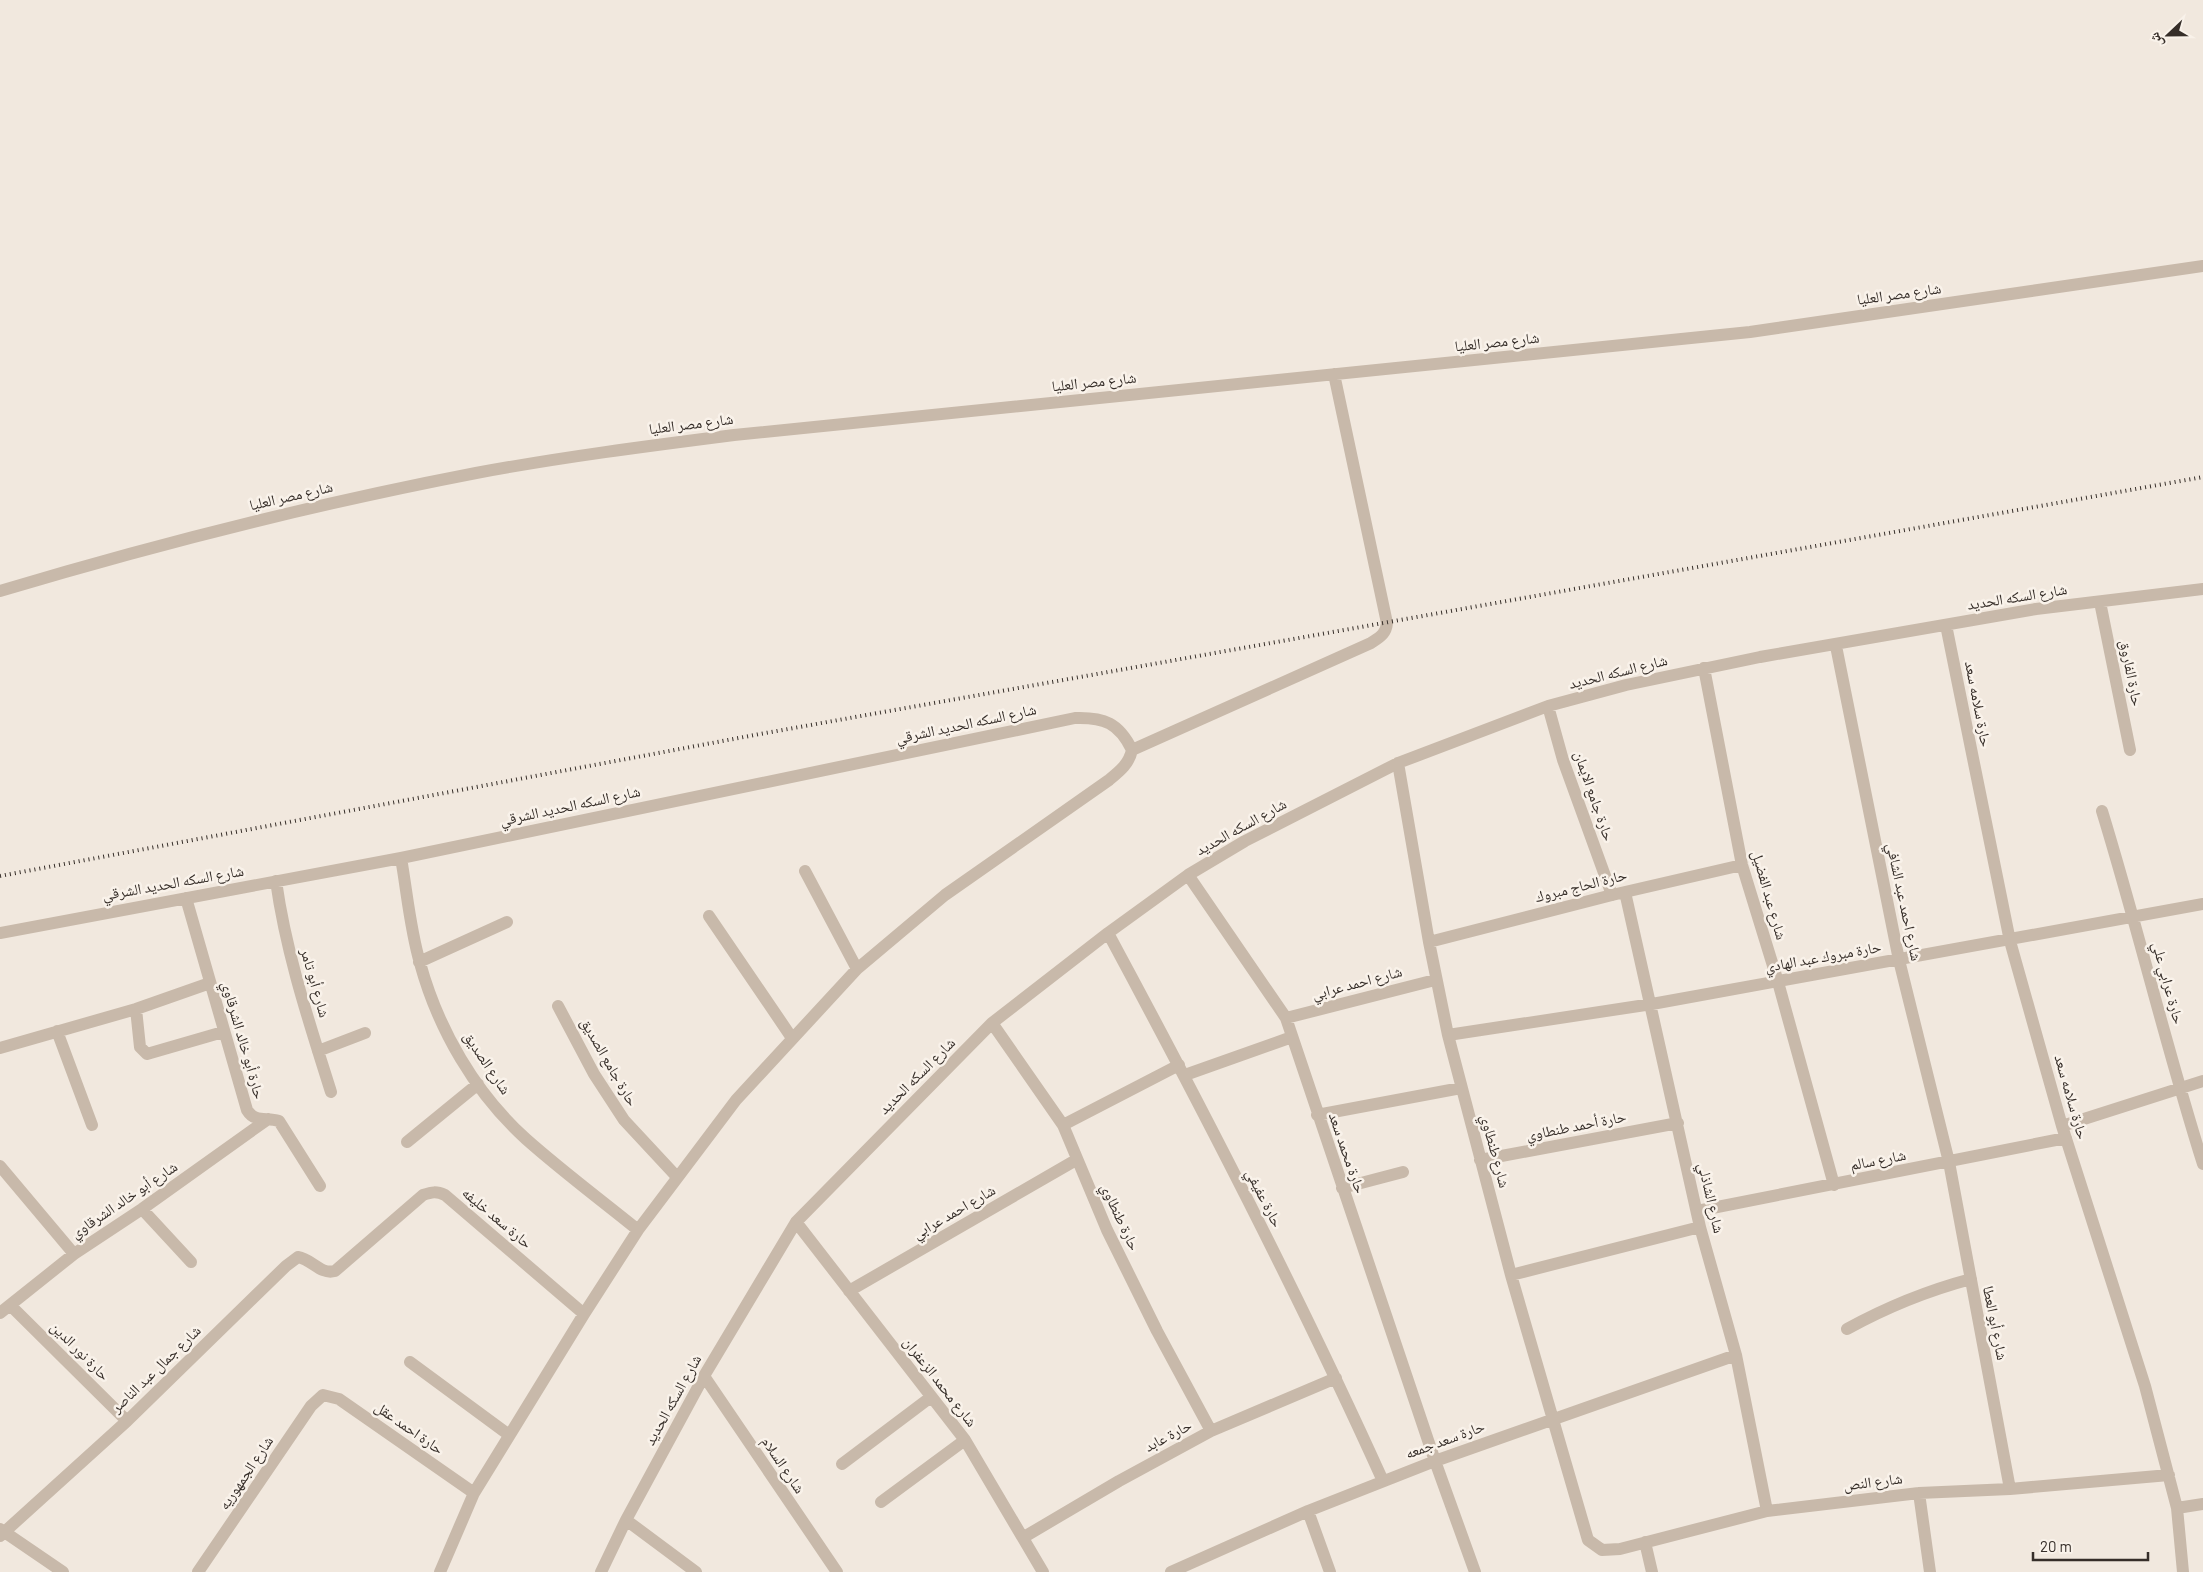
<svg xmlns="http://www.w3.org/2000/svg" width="2203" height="1572" viewBox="0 0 2203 1572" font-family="Barlow,'Noto Naskh Arabic',sans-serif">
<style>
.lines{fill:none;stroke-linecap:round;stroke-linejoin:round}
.minor{stroke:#c8b9aa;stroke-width:12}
.rail{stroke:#362e29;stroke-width:4;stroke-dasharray:1 4;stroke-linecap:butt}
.labels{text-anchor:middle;stroke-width:5;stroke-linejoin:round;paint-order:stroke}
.street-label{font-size:15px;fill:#362e29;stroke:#f9f2ea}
</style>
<rect width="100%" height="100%" fill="#f1e8de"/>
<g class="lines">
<path class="minor" d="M 0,591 C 157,544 315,504 476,473 C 562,457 648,446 734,435 L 1750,332 L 2203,266
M 2100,602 L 2130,750
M 1946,625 L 2010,941 L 2062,1126 L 2145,1386 L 2177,1508 L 2183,1572
M 1836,646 L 1899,960 L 1949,1162 L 2010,1489
M 1704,668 L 1742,865 L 1778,982 L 1834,1185
M 1548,706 L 1563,760 L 1612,895
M 1132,750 L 1371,643 C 1380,637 1386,634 1387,623 L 1334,374
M 1398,763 L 1429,942 L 1448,1035 L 1511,1275 L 1588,1540 L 1602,1550 L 1620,1549 L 1767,1511 L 1919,1493 L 2010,1489 L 2169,1475
M 2102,811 C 2138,928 2166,1047 2203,1164
M 401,858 C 407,892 410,929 420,963 C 438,1029 475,1093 526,1139 C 562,1171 601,1200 638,1230
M 805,871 L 857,969
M 1188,875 L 1286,1018 L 1435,1461 L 1475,1572
M 276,881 C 286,953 309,1022 331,1092
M 1625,892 L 1700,1227 L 1736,1355 L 1767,1511
M 186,898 L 247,1110 C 255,1123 266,1117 279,1121 L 320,1186
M 709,916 L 792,1038
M 0,933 L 401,858 L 1075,718 C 1104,717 1119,723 1132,750
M 1108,933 C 1205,1113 1299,1295 1383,1481
M 1429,942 L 1612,895 L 1742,865
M 419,962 L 507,922
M 558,1006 L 594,1074 L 624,1120 L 677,1177
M 136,1009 L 140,1047 L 147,1054 L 223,1032
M 1286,1018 L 1435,980
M 992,1023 L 1063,1125 L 1107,1230 L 1157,1331 L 1211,1431
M 57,1031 L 92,1125
M 1448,1035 L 1652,1004 L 2203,904
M 0,1048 L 136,1009 L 210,983
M 318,1051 L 365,1033
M 1185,1075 L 1292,1037
M 1317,1115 L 1461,1088
M 1063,1125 L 1179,1065
M 2062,1126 L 2203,1081
M 407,1142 L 478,1084
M 1480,1160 L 1678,1123
M 0,1166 L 74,1254
M 1342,1188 L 1403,1172
M 142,1209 L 191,1262
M 1697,1211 L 2066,1138
M 796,1222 L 965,1440 L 1043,1572
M 1511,1275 L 1700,1227
M 849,1291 L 1076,1160
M 10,1305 L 127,1421
M 0,1313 L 74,1254 L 142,1209 L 268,1119
M 1847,1329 C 1887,1307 1926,1291 1971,1279
M 410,1362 L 509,1435
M 704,1376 L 837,1572
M 842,1464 L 931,1397
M 1919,1493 L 1930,1572
M 881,1502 L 965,1440
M 2177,1508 L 2203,1504
M 1308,1511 L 1330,1572
M 626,1520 L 696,1572
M 0,1529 L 63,1572
M 0,1536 L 127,1421 L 286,1266 L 298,1257 C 312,1259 320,1275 335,1271 L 423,1195 C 432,1192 436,1191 445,1195 L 584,1314
M 1024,1537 L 1119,1481 L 1211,1431 L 1336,1378
M 1645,1542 L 1652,1572
M 198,1572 L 311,1406 L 323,1395 L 339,1399 L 474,1493
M 440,1572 L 474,1493 L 584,1314 L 638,1230 L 736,1100 L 857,969 L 945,895 L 1109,780 C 1120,771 1129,764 1132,750
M 601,1572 L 626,1520 L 704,1376 L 796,1222 L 992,1023 L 1108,933 L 1188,875 L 1245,841 L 1398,763 L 1548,706 L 1626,685 L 1760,657 L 2036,609 L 2203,589
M 1171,1572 L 1308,1511 L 1435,1461 L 1736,1355"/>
<path class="rail" d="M 0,876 L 760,734 L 2203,477"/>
</g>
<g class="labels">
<g class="street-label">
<text transform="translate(1899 294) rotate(-8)" y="5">شارع مصر العليا</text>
<text transform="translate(1497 342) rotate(-6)" y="5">شارع مصر العليا</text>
<text transform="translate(1094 382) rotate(-6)" y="5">شارع مصر العليا</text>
<text transform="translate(691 424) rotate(-7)" y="5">شارع مصر العليا</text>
<text transform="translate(291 496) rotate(-13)" y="5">شارع مصر العليا</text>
<text transform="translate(2017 597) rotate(-9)" y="5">شارع السكه الحديد</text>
<text transform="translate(1618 672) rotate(-14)" y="5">شارع السكه الحديد</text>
<text transform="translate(2131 673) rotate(79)" y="5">حارة الفاروق</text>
<text transform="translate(1978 704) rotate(79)" y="5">حارة سلامه سعد</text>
<text transform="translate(966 724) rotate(-12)" y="5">شارع السكه الحديد الشرقي</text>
<text transform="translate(1594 796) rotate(71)" y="5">حارة جامع الايمان</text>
<text transform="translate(570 806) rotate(-12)" y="5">شارع السكه الحديد الشرقي</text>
<text transform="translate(1241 827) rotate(-29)" y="5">شارع السكه الحديد</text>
<text transform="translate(173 883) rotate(-10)" y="5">شارع السكه الحديد الشرقي</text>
<text transform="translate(1581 886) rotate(-14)" y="5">حارة الحاج مبروك</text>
<text transform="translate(1769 895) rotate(74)" y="5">شارع عبد الفضيل</text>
<text transform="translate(1904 902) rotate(78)" y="5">شارع احمد عبد الشافي</text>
<text transform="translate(1823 957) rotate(-10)" y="5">حارة مبروك عبد الهادي</text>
<text transform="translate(315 983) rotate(74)" y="5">شارع أبو تامر</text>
<text transform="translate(1357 983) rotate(-15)" y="5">شارع احمد عرابي</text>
<text transform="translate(2168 983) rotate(75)" y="5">حارة عرابي علي</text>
<text transform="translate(243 1040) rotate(74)" y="5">حارة أبو خالد الشرقاوي</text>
<text transform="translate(609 1062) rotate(60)" y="5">حارة جامع الصديق</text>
<text transform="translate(487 1063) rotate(56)" y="5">شارع الصديق</text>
<text transform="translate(917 1076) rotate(-45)" y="5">شارع السكه الحديد</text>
<text transform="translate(2071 1097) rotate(74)" y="5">حارة سلامه سعد</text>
<text transform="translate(1576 1126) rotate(-11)" y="5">حارة أحمد طنطاوي</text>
<text transform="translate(1495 1151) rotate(75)" y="5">شارع طنطاوي</text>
<text transform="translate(1347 1153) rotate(71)" y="5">حارة محمد سعد</text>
<text transform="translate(1878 1160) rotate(-11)" y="5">شارع سالم</text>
<text transform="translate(1264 1198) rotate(63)" y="5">حارة عفيفي</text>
<text transform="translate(1711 1198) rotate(77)" y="5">شارع الشاذلي</text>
<text transform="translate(124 1200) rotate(-34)" y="5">شارع أبو خالد الشرقاوي</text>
<text transform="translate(954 1212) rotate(-30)" y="5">شارع احمد عرابي</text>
<text transform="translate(1120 1217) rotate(65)" y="5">حارة طنطاوي</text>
<text transform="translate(497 1218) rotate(40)" y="5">حارة سعد خليفه</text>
<text transform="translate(1995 1323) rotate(79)" y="5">شارع أبو العطا</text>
<text transform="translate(80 1351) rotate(45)" y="5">حارة نور الدين</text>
<text transform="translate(156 1369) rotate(-44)" y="5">شارع جمال عبد الناصر</text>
<text transform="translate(940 1382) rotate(52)" y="5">شارع محمد الزعفران</text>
<text transform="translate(673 1400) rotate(-61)" y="5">شارع السكه الحديد</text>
<text transform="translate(409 1428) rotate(35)" y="5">حارة احمد عقل</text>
<text transform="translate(1168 1436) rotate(-28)" y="5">حارة عابد</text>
<text transform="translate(1445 1440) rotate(-20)" y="5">حارة سعد جمعه</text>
<text transform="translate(783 1465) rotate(56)" y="5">شارع السلام</text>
<text transform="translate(246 1473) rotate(-56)" y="5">شارع الجمهوريه</text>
<text transform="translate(1873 1482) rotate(-7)" y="5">شارع النص</text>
</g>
</g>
<g transform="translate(2168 35) rotate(248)" stroke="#f9f2ea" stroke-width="4" paint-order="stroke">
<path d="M0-4L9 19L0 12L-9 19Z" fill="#362e29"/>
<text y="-8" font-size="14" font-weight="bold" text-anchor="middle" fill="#362e29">ش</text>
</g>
<path d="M2033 1552v8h115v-8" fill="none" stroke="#362e29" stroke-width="2.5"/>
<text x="2040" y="1552" font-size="15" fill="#362e29" stroke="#f9f2ea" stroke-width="4" paint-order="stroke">20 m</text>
</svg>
